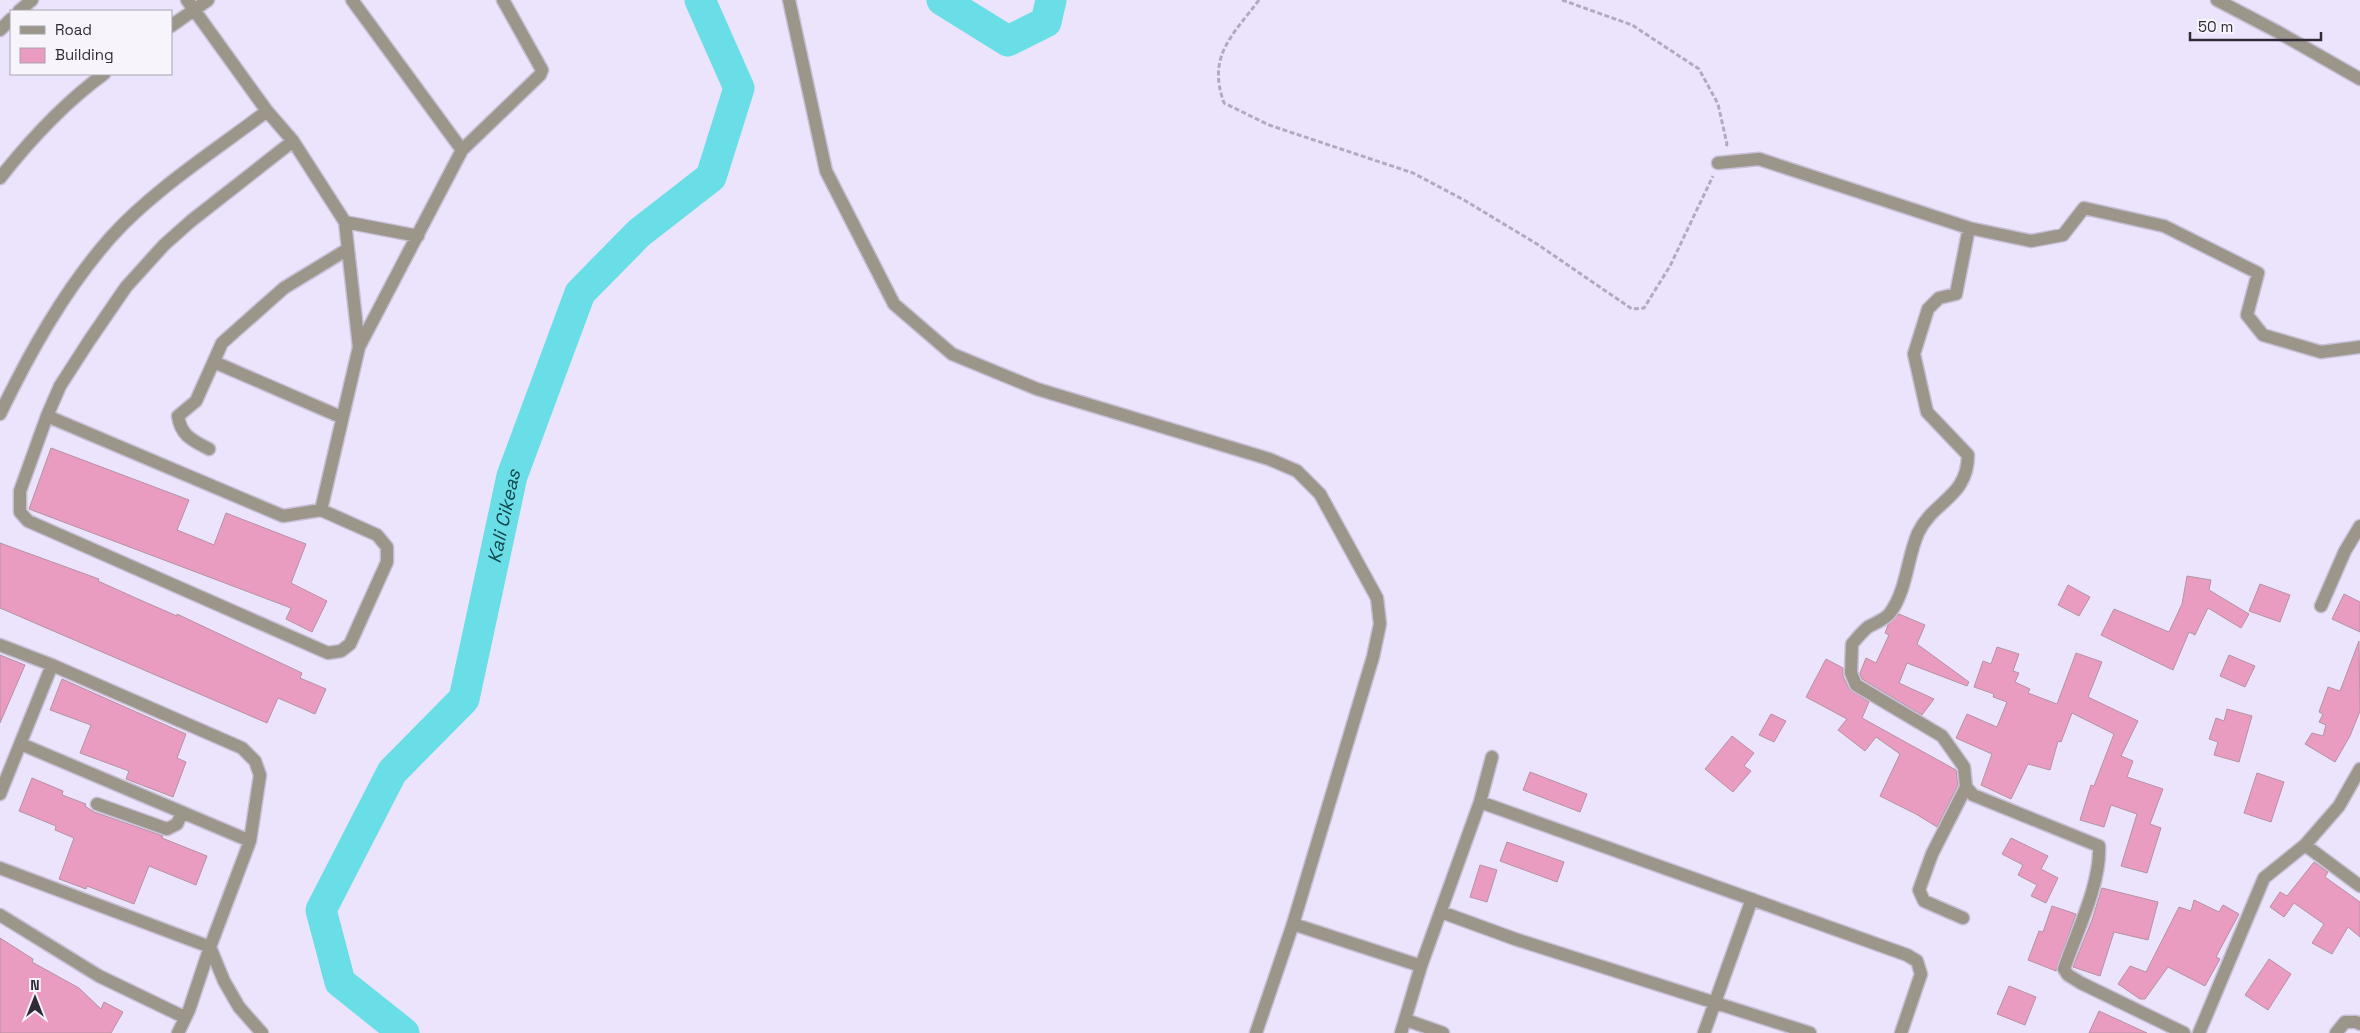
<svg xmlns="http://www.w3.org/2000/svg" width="2360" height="1033" viewBox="0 0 2360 1033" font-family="'Space Grotesk',sans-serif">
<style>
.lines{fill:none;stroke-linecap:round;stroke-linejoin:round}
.river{stroke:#6adee7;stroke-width:31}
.building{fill:#ea9bc0;stroke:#b493a2}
.minor-casing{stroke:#c6bfd5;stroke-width:15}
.path{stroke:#b2abc0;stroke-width:3;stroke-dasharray:5 2.5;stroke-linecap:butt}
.minor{stroke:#9c9589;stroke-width:12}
.labels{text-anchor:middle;stroke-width:4;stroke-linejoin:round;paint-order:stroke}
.water-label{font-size:19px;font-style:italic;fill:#11474b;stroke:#f7f5fb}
</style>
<rect width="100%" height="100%" fill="#ece4fd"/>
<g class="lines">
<g class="river">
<path d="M 942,0 L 1008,41 L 1046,22 L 1051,0"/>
<path id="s1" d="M 404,1033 L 340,982 L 321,910 L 392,772 L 464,699 L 512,476 L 580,293 L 639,233 L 711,177 L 739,88 L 700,0"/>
</g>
</g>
<path class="building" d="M 51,448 L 189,500 L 177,530 L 202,540 L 214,545 L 226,513 L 306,544 L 291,583 L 327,601 L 312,632 L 286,619 L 291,608 L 29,509 Z
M 0,543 L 99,579 L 98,581 L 138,599 L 177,616 L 177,614 L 302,673 L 300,678 L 326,689 L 315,714 L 278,698 L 267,723 L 0,608 Z
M 2187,576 L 2211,580 L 2209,590 L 2249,614 L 2241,628 L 2208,608 L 2195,635 L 2189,632 L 2173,670 L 2101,635 L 2114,609 L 2169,632 L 2182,604 Z
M 2260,584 L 2290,595 L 2280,622 L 2249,611 Z
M 2068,585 L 2090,597 L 2079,616 L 2058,605 Z
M 2344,594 L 2360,602 L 2360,632 L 2332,619 Z
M 1899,614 L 1925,625 L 1917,644 L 1969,682 L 1967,686 L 1907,663 L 1899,683 L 1934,699 L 1922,715 L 1862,679 L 1860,673 L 1866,658 L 1876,663 L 1889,635 L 1885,633 L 1888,625 Z
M 2359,641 L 2360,711 L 2350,736 L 2335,762 L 2305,744 L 2312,733 L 2323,736 L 2326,725 L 2319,722 L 2323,714 L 2319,712 L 2328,687 L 2340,691 Z
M 1997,647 L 2019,654 L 2013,671 L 2019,673 L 2015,682 L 2030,689 L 2028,693 L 2057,704 L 2076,653 L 2102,662 L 2088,697 L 2138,721 L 2121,756 L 2133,761 L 2127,777 L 2163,789 L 2150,824 L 2161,828 L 2147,873 L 2121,866 L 2137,814 L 2111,805 L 2104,827 L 2080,820 L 2091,785 L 2094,786 L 2114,734 L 2072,713 L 2061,742 L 2058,741 L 2050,770 L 2028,764 L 2011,799 L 1981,785 L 1992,754 L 1956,738 L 1967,714 L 1997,727 L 2007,702 L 1993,697 L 1994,694 L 1974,687 L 1983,661 L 1991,664 Z
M 0,655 L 25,665 L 0,723 Z
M 2229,655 L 2255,666 L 2245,687 L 2220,676 Z
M 1826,659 L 1843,668 L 1843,676 L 1849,689 L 1869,702 L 1862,718 L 1956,770 L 1958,785 L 1937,827 L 1916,814 L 1880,796 L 1900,754 L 1876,737 L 1865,751 L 1838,730 L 1847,719 L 1806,697 Z
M 62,679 L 186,734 L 177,758 L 186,762 L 173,797 L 126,779 L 129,771 L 80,753 L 91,725 L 50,710 Z
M 2227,709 L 2252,716 L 2239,762 L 2214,755 L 2218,742 L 2209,739 L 2216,718 L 2224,721 Z
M 1771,714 L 1786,721 L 1774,742 L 1759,735 Z
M 1732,736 L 1754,753 L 1744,766 L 1751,771 L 1733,792 L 1705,769 Z
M 1530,772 L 1587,794 L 1580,812 L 1523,790 Z
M 2257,773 L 2284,782 L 2271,822 L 2244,813 Z
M 32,778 L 63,791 L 62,795 L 86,804 L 85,806 L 94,812 L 163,836 L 162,838 L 207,856 L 196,885 L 149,866 L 134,904 L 87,886 L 86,889 L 59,879 L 74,838 L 55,830 L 56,826 L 19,811 Z
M 2011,838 L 2048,856 L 2041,869 L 2058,878 L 2046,903 L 2031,896 L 2037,885 L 2018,875 L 2023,865 L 2002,854 Z
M 1507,842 L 1564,862 L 1557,882 L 1500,861 Z
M 2314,862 L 2328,872 L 2325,877 L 2360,902 L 2360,937 L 2348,927 L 2332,954 L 2312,943 L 2324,924 L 2294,903 L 2284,917 L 2270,907 L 2280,892 L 2287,896 Z
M 1480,865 L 1497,870 L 1487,902 L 1470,897 Z
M 2102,888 L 2158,902 L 2148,940 L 2114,932 L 2100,976 L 2073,967 L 2092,920 Z
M 2194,900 L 2219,912 L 2223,905 L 2239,914 L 2216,957 L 2220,959 L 2205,986 L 2168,967 L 2145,999 L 2140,999 L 2118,984 L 2130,966 L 2146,972 L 2179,907 L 2191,911 Z
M 2052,906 L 2076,914 L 2056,971 L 2028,960 L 2039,931 L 2043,932 Z
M 0,938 L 33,959 L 32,962 L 79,988 L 101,1009 L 104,1002 L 123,1012 L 111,1033 L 0,1033 Z
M 2269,959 L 2291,974 L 2268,1010 L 2245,995 Z
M 2009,986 L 2036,997 L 2025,1025 L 1997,1014 Z
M 2099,1011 L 2147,1033 L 2089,1033 Z"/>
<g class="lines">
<defs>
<path id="minor" d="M 187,0 L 267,111 L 293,141 L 345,222 L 359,347
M 352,0 L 462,150
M 789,0 L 826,171 L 894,304 L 952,354 L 1037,389 L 1269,459 L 1297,471 L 1320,494 L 1377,598 L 1380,624 L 1373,657 L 1293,924 L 1256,1033
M 2217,0 L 2278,32 L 2360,79
M 19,11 L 32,0
M 171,26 L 208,0
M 0,30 L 11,19
M 1718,163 L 1759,159 L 1969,228 L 2031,241 L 2063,235 L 2084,208 L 2164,226 L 2258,273 L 2247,315 L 2263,335 L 2321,352 L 2360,347
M 0,178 C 30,140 64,103 104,74
M 345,222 L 418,236
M 1969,228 L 1956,294 L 1939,298 L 1928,309 L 1914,354 L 1927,412 L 1968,455 C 1968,497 1933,501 1918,533 C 1907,558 1907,590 1890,613 C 1886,619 1875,623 1868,627 C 1862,632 1857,638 1852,644 L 1851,673 L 1856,685 L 1942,736 L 1964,767 L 1966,787 L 1973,795 L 2099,846 C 2101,884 2076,933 2064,969 L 2068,975 L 2081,983 L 2184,1033
M 214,362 L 341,417
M 0,414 C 30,352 65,289 111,237 C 153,190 216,150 267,111
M 47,416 L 283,516 L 321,510 L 377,535 L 387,547 L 387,562 L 350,644 L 341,651 L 328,653 L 28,521 L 20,512 L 20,491 L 47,416 L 60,386 L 89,341 L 126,287 L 164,245 L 191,221 L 293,141
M 209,449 C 192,440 181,436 178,416 L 196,401 L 222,343 L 284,288 L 348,249
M 321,510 L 359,347 L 462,150 L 540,75 L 542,70 L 503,0
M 2321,606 L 2345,551 L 2360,526
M 0,645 L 52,665 L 242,748 L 255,761 L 260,775 L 250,841 L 210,947 L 224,981 L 239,1007 L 262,1033
M 21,744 L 250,841
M 0,794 L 52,665
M 1480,802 L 1907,955 L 1917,961 L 1921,974 L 1901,1033
M 97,804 L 167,829 L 177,824 L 182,812
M 2305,845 L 2360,886
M 0,868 L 210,947 L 189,1010 L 178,1033
M 1441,912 L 1515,939 L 1810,1033
M 0,915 L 99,976 L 184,1017
M 1963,918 L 1924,901 L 1919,890 L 1932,854 L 1966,787
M 1293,924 L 1421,966
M 1406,1020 L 1443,1033
M 1401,1033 L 1421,966 L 1480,802 L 1492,757
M 1704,1033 L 1752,899
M 2199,1033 L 2264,878 L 2305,845 L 2339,806 L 2360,769
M 2336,1033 L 2345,1022 L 2356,1022 L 2360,1024"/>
</defs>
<use href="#minor" class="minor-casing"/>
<path class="path" d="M 1259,0 C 1232,36 1207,56 1224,103 L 1269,125 L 1413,173 L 1464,200 L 1537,244 L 1632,309 L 1644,308 L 1670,266 L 1713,176
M 1562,0 L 1632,25 L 1699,69 L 1718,104 L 1727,144 L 1725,148"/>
<use href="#minor" class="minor"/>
</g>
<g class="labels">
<g class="water-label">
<text dy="7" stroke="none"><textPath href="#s1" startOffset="601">Kali Cikeas</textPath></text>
</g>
</g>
<rect x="10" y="10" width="162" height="65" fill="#f7f5fb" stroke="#a7a4ad"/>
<rect x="20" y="26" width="25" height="8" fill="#9c9589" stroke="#a7a4ad"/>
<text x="55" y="35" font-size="15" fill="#302b37">Road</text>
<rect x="20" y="48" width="25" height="15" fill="#ea9bc0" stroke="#a7a4ad"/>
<text x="55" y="60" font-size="15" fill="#302b37">Building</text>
<g transform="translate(35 998)" stroke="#f7f5fb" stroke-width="4" paint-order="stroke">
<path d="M0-4L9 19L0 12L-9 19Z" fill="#302b37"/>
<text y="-8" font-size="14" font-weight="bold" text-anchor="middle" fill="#302b37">N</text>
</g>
<path d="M2190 32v8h131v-8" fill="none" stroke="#302b37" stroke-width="2.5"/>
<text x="2198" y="32" font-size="15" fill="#302b37" stroke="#f7f5fb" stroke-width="4" paint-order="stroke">50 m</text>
</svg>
